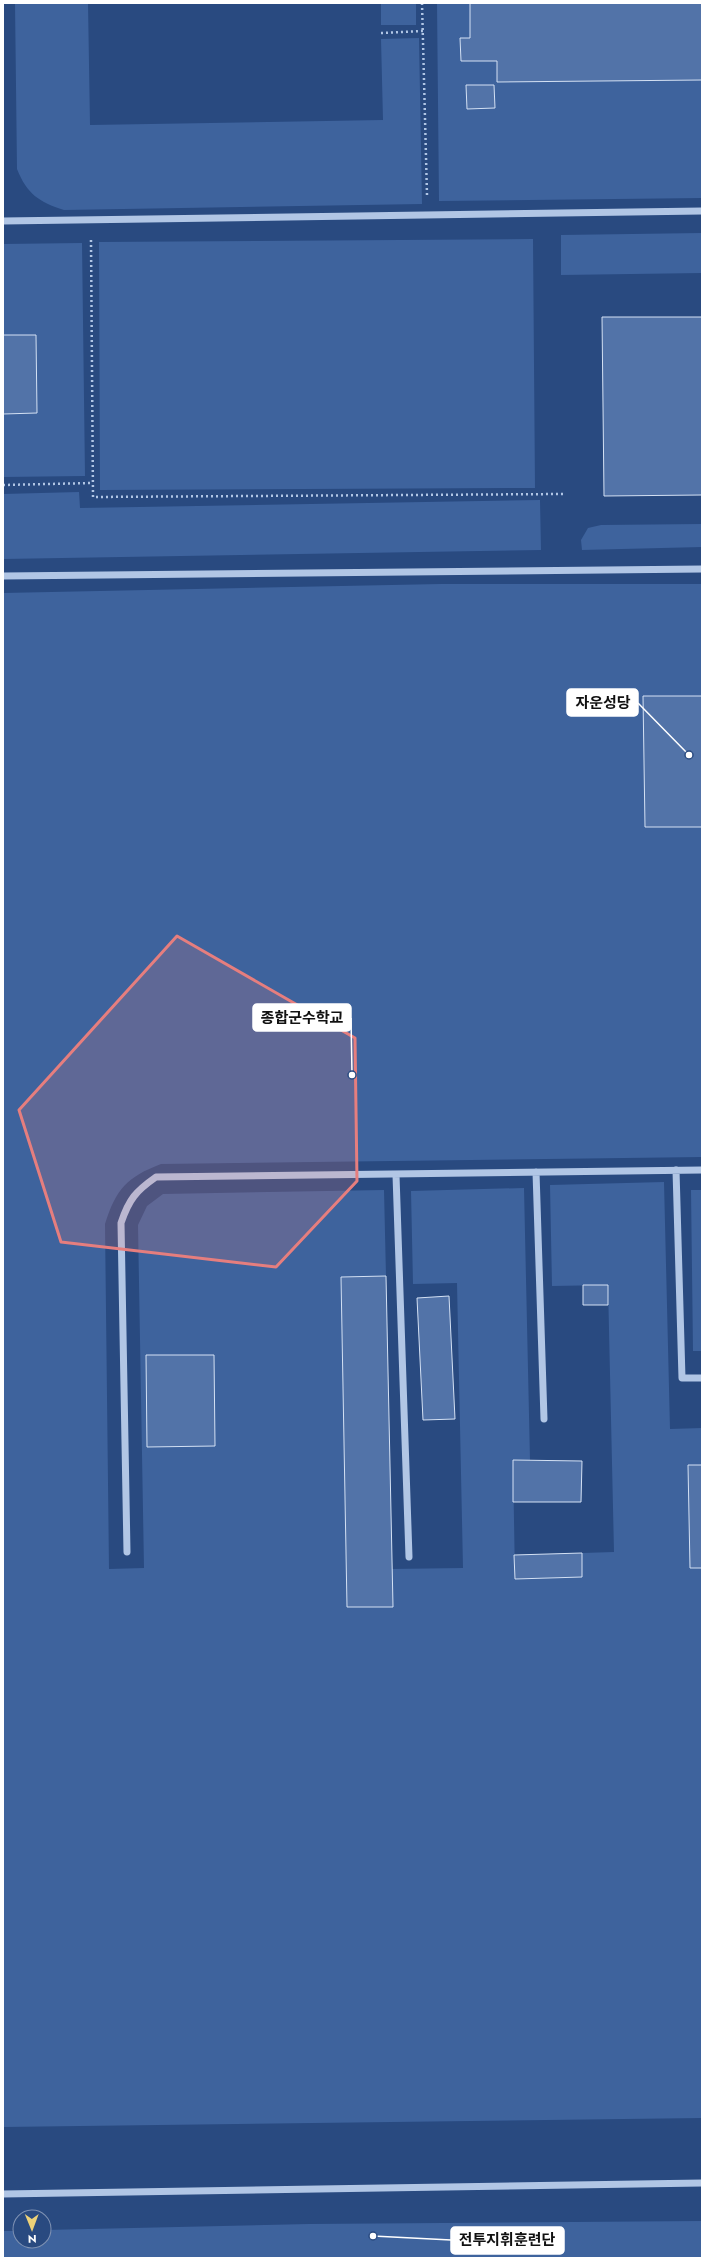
<svg xmlns="http://www.w3.org/2000/svg" width="705" height="2261" viewBox="0 0 705 2261" font-family="Jost,'Noto Sans KR',sans-serif">
<style>
.green{fill:#3e639d}
.building{fill:#5273a8;stroke:#d4e1f4}
.lines{fill:none;stroke-linecap:round;stroke-linejoin:round}
.path{stroke:#b1c6e5;stroke-width:2.5;stroke-dasharray:2 3;stroke-linecap:butt}
.minor{stroke:#b1c6e5;stroke-width:7}
.marked{fill:#e67e7e;fill-opacity:0.2;stroke:#e67e7e;stroke-width:3;stroke-linejoin:round}
.leader{fill:none;stroke:#fff;stroke-width:1.5}
.callout-dot{fill:#fff;stroke:#294a80;stroke-width:1.5}
.callout{fill:#fff;stroke:#fff;stroke-width:1.5}
.callout-label{font-size:15px;text-anchor:middle;font-weight:bold;fill:#111}
</style>
<rect width="100%" height="100%" fill="#294a80"/>
<path class="green" d="M 15,3 L 88,3 L 90,125 L 383,120 L 381,39 L 419,38 L 422,204 L 64,210 C 39,202 27,194 17,169 Z
M 381,3 L 416,3 L 416,25 L 381,25 Z
M 437,3 L 470,3 L 470,38 L 460,39 L 461,61 L 497,61 L 497,82 L 702,80 L 702,198 L 439,201 Z
M 702,233 L 702,273 L 561,275 L 561,235 Z
M 533,239 L 535,488 L 100,490 L 99,242 Z
M 82,243 L 85,476 L 3,477 L 3,414 L 37,413 L 36,335 L 3,335 L 3,244 Z
M 79,492 L 80,508 L 540,500 L 541,550 L 3,559 L 3,494 Z
M 702,524 L 702,547 L 582,550 L 581,540 L 588,528 L 601,525 Z
M 441,584 L 702,584 L 702,1157 L 161,1164 C 127,1177 116,1189 105,1224 L 109,1569 L 144,1568 L 138,1225 L 147,1206 L 163,1194 L 384,1190 L 386,1276 L 341,1277 L 347,1607 L 392,1607 L 391,1569 L 463,1568 L 457,1283 L 413,1284 L 411,1191 L 524,1188 L 530,1460 L 513,1460 L 515,1579 L 582,1577 L 582,1553 L 614,1552 L 608,1285 L 552,1286 L 550,1185 L 664,1182 L 670,1429 L 702,1428 L 702,1465 L 688,1465 L 702,1568 L 702,2118 L 3,2127 L 3,593 Z
M 691,1190 L 702,1190 L 702,1351 L 693,1351 Z
M 702,2221 L 702,2258 L 3,2258 L 3,2231 L 20,2231 L 20,2241 L 44,2241 L 44,2230 L 309,2224 Z"/>
<path class="building" d="M 470,3 L 702,3 L 702,80 L 497,82 L 497,61 L 461,61 L 460,38 L 470,38 Z
M 466,85 L 494,85 L 495,108 L 467,109 Z
M 602,317 L 702,317 L 702,495 L 604,496 Z
M 3,335 L 36,335 L 37,413 L 3,414 Z
M 643,696 L 702,696 L 702,827 L 645,827 Z
M 386,1276 L 393,1607 L 347,1607 L 341,1277 Z
M 583,1285 L 608,1285 L 608,1305 L 583,1305 Z
M 449,1296 L 455,1419 L 423,1420 L 417,1298 Z
M 146,1355 L 214,1355 L 215,1446 L 147,1447 Z
M 513,1460 L 582,1461 L 581,1502 L 513,1502 Z
M 688,1465 L 702,1465 L 702,1568 L 690,1568 Z
M 582,1553 L 582,1577 L 515,1579 L 514,1555 Z"/>
<g class="lines">
<path class="path" d="M 422,3 L 427,195
M 381,33 L 423,31
M 91,240 L 93,497 L 563,494
M 3,485 L 93,483"/>
<path class="minor" d="M 3,221 L 702,211
M 3,576 L 702,569
M 676,1170 L 682,1378 L 702,1378
M 536,1172 L 544,1419
M 396,1175 L 409,1557
M 127,1552 L 121,1223 C 129,1199 136,1191 156,1177 L 702,1170
M 3,2194 L 702,2183"/>
</g>
<path class="marked" d="M 177,936 L 355,1038 L 357,1181 L 276,1267 L 61,1242 L 19,1110 Z"/>
<path class="leader" d="M689 755L638 703M352 1075L351 1018M373 2236L451 2240"/>
<g class="callout-dot">
<circle cx="689" cy="755" r="4"/>
<circle cx="352" cy="1075" r="4"/>
<circle cx="373" cy="2236" r="4"/>
</g>
<g class="callout">
<rect x="567" y="689" width="71" height="27" rx="4"/>
<rect x="253" y="1004" width="98" height="27" rx="4"/>
<rect x="451" y="2227" width="113" height="27" rx="4"/>
</g>
<g class="callout-label">
<text x="603" y="708">자운성당</text>
<text x="302" y="1023">종합군수학교</text>
<text x="507" y="2245">전투지휘훈련단</text>
</g>
<rect width="705" height="2261" fill="none" stroke="#ffffff" stroke-width="8"/>
<g transform="translate(32 2229) rotate(179)"><circle r="19" fill="#294a80" stroke="#7f92b3"/>
<path d="M0-3L7 15L0 10L-7 15Z" fill="#ecd178"/>
<text y="-6" font-size="11" font-weight="bold" text-anchor="middle" fill="#ffffff">N</text>
</g>
</svg>
